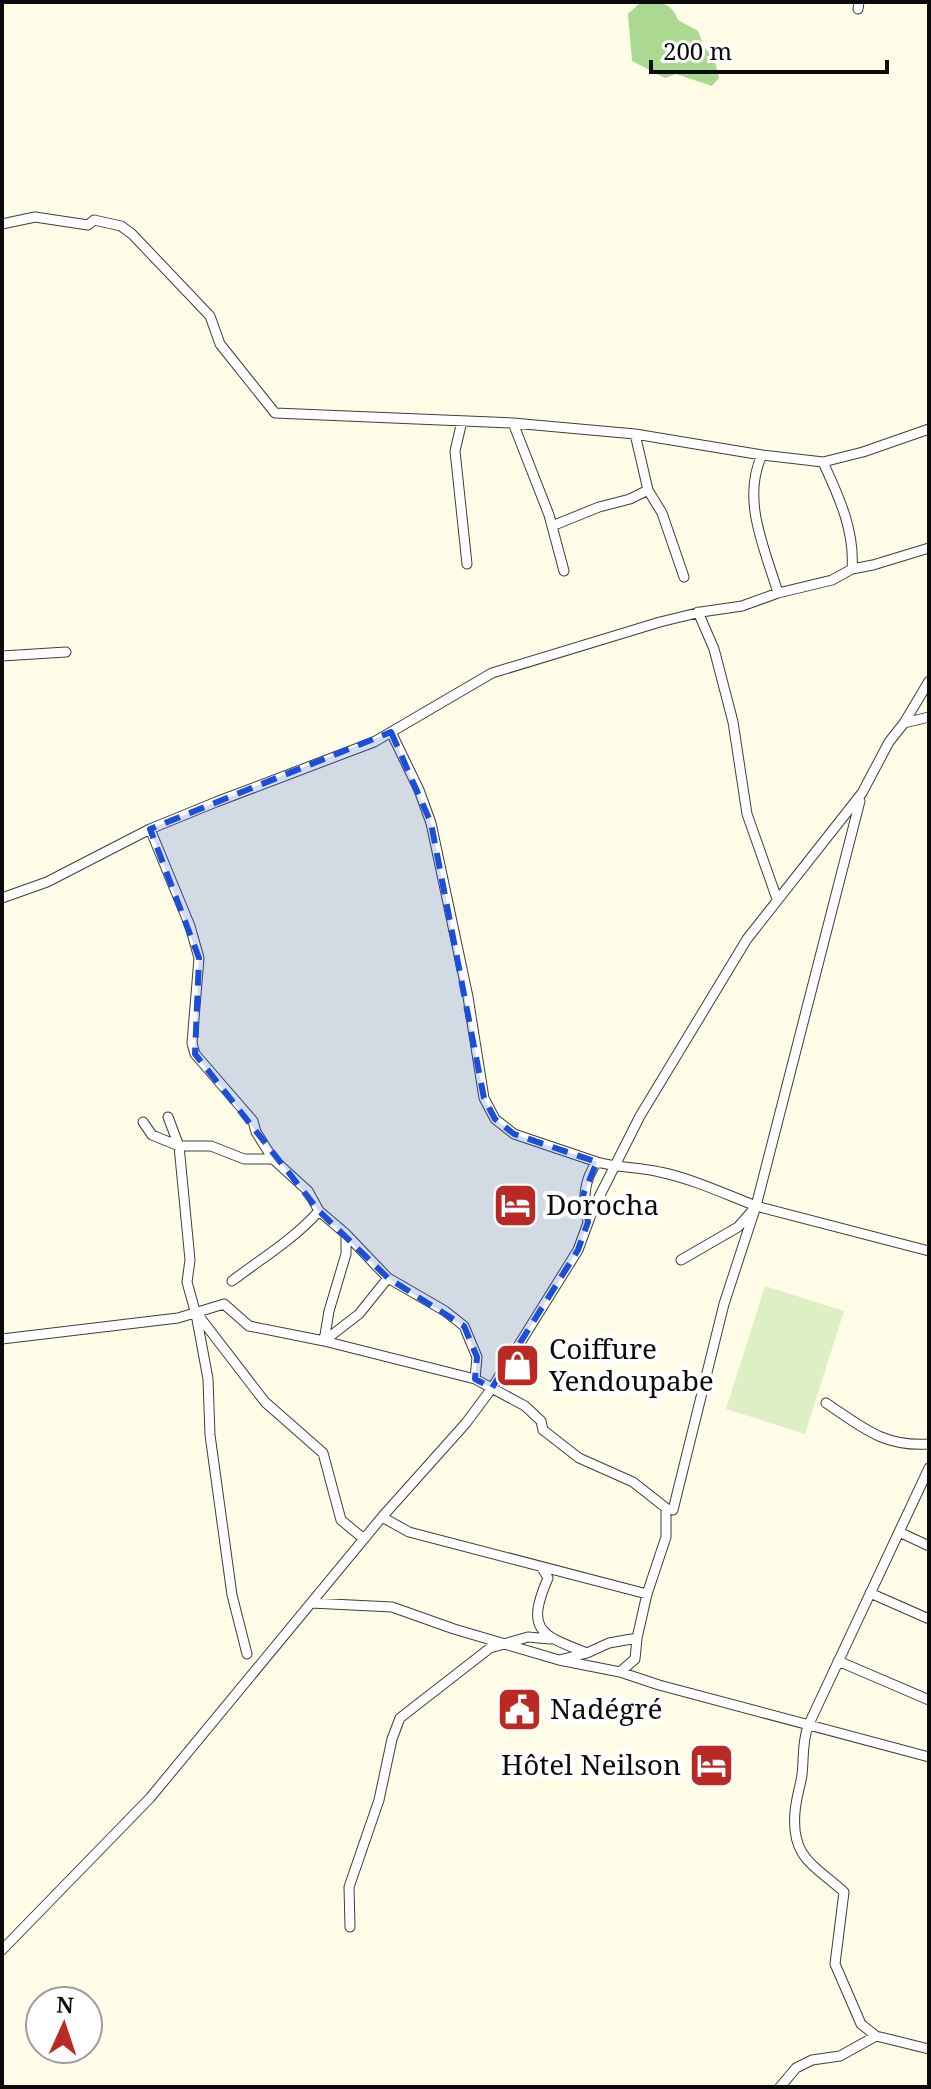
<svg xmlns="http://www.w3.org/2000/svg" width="931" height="2089" viewBox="0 0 931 2089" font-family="'Noto Serif',serif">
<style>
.forest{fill:#acd992}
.pitch{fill:#ddf0c4}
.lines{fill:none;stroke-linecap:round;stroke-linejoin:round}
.minor-casing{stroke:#3e3e3e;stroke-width:11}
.minor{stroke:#fff;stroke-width:9}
.marked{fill:#1d4ed8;fill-opacity:0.2;stroke:#1d4ed8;stroke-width:6;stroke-dasharray:16 10;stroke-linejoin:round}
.labels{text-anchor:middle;stroke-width:8;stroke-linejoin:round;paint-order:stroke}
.poi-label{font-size:28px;fill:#0b0b0b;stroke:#fff;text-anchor:start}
</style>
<rect width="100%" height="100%" fill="#fffde8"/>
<path class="forest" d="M 641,2 C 659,2 671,1 678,20 L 698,31 L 704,47 L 714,57 L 719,78 L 712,86 L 676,74 L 665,78 L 632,61 L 628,14 Z"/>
<path class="pitch" d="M 765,1286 L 844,1311 L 805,1434 L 726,1409 Z"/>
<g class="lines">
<defs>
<path id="minor" d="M 858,9 L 859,2
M 2,224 L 35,217 L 88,225 L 94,220 L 121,226 L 132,234 L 210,316 L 220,344 L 275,413 L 513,423 L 635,434 L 762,455 L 823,462 L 863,452 L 929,429
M 462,421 L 455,451 L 467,564
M 513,423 L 549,515 L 564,571
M 635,434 L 648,490 L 662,513 L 684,577
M 762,455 C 741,500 765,549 778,593
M 552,526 L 599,507 L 630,499 L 648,490
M 852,569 L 873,565 L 929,548
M 698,612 L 714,649 L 733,722 L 747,814 L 777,899
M 2,656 L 66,652
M 904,723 L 929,717
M 391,732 L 419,790 L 431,823 L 468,997 L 484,1098 L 495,1119 L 514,1134 L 597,1162 C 583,1181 583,1200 588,1222
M 860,801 L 756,1206 L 929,1251
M 150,829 L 190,926 L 199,958 L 192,1043 L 195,1054 L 253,1121 L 256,1132 L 273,1159 L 308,1191 L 319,1211 L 346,1234 L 388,1278 L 445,1311 L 464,1326 L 477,1357 L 475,1379
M 2,898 L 47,882 L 150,829 L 216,802 L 374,742 L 492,673 L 660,622 L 701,612 L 742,606 L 778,593 L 832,580 L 852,569 C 855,530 838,495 823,462
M 168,1117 L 179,1146 L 190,1260 L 187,1282 L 195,1311 L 265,1402 L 323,1453 L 341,1520 L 364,1539
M 143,1122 L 152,1135 L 179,1146 L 211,1146 L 244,1159 L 273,1159
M 597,1162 C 618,1168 639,1167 660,1172 C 693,1179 725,1194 756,1206 L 724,1304 L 673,1510
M 681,1260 L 738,1227 L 753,1210
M 232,1281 C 262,1258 293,1240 319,1211
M 196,1314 L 208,1379 L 210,1435 L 232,1595 L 247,1654
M 2,1339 L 178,1318 L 224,1304 L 249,1326 L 324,1341 L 475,1379 L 525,1406 L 541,1421 L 543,1430 L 579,1458 L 633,1482 L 666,1508 L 666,1537 L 647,1594 L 637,1638 L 609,1643 L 587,1653 L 559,1660
M 324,1341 L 329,1311 L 346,1254 L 346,1234
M 324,1341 L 359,1314 L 388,1278
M 826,1403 C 862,1427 883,1447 929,1444
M 929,1468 L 808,1726 C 802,1743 804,1757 802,1775 C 800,1787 796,1799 795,1812 C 791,1858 814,1865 844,1892 L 835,1964 L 861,2024 L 876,2036 L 929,2049
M 382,1517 L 409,1532 L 647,1594
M 899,1532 L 929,1546
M 542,1568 L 548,1578 C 525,1631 541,1635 587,1653
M 870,1593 L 929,1619
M 311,1603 L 392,1607 L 454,1629 L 559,1660 L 620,1672 L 659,1685 L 929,1757
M 838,1661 L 929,1700
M 620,1672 L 635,1659 L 637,1638
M 350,1927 L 349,1887 L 379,1800 L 392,1739 L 400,1718 L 490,1648 L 528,1637 L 550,1639
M 2,1950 L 150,1798 L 382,1517 L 466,1423 L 492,1388 L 578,1250 L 593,1209 L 640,1116 L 747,939 L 862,793 L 889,742 L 904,723 L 929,681
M 780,2087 L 796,2068 L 812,2060 L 840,2056 L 876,2036"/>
</defs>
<use href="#minor" class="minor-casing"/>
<use href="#minor" class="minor"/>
</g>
<path class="marked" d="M 391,732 L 431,823 L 484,1098 L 495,1119 L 514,1134 L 597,1162 L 583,1195 L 588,1222 L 578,1250 L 492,1388 L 475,1379 L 477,1357 L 464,1326 L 388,1278 L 319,1211 L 195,1054 L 199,958 L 150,829 Z"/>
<defs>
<symbol id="hotel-square" viewBox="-11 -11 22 22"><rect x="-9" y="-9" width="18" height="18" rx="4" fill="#ba2923" stroke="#fff"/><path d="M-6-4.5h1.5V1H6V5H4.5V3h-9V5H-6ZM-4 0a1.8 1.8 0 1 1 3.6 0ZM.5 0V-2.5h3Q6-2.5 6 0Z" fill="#fff"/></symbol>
<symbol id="shop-square" viewBox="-11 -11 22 22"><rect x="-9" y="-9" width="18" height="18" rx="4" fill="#ba2923" stroke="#fff"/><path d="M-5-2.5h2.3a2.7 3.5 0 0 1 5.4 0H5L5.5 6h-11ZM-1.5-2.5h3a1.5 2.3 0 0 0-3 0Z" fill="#fff"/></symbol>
<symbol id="civic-square" viewBox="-11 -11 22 22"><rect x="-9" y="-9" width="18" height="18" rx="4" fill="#ba2923" stroke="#fff"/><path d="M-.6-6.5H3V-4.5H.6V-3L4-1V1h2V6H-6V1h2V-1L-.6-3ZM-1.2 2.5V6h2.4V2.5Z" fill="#fff"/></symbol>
</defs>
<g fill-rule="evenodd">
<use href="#hotel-square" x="490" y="1180" width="51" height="51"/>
<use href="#shop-square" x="492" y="1340" width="51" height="51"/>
<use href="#civic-square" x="494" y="1684" width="51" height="51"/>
<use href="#hotel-square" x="686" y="1740" width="51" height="51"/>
</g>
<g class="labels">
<g class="poi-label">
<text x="546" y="1215">Dorocha</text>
<text x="549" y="1359">Coiffure<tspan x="549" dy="32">Yendoupabe</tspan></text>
<text x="550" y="1719">Nadégré</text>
<text x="681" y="1775" text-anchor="end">Hôtel Neilson</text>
</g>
</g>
<rect width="931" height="2089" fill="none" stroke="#0b0b0b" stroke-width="8"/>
<g transform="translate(64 2025) rotate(3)"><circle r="38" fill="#ffffff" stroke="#9d9d9d" stroke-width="2"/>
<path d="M0-6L14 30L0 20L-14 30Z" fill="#ba2923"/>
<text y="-12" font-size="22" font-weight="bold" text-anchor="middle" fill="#0b0b0b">N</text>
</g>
<path d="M651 60v12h236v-12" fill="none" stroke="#0b0b0b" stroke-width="4"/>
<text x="663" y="60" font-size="24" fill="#0b0b0b" stroke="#ffffff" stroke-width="6" paint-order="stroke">200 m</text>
</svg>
